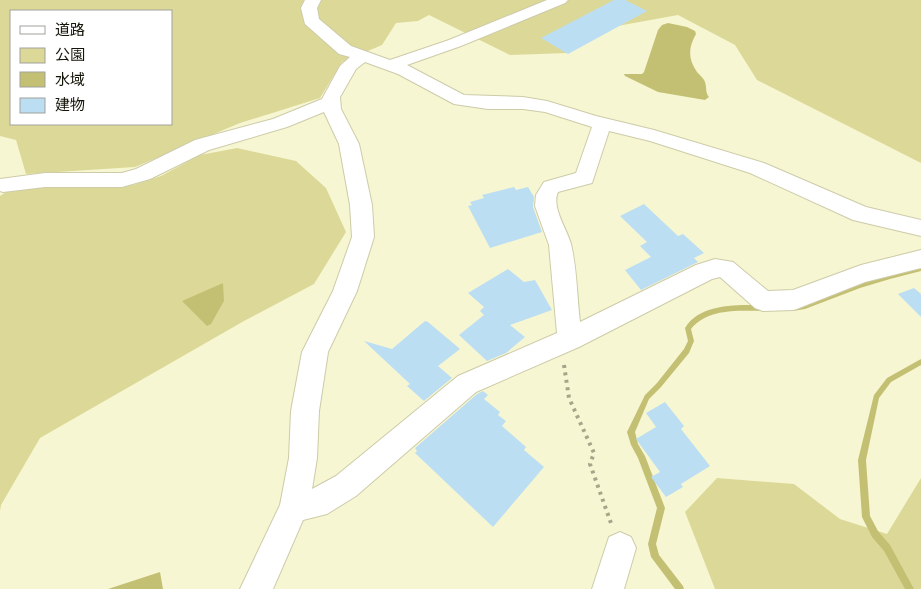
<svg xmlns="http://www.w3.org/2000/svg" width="921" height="589" viewBox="0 0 921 589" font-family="'Roboto Condensed','Noto Sans JP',sans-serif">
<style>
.green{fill:#dcd998;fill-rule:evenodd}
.water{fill:#c4c073}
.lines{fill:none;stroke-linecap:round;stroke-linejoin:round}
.stream{fill:#c4c073;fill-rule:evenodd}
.building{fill:#bbdef3}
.minor-casing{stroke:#cdcba8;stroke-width:2}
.path{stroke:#a6a589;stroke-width:4;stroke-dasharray:3 4.5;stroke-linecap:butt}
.minor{fill:#fff;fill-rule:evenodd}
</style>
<rect width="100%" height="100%" fill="#f7f6d2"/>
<path class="green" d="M 0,0 L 921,0 L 921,163 L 757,80 L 735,45 L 678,15 L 601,29 L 568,53 L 510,55 L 429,15 L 418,21 L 396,23 L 382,45 L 342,62 L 320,98 L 240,123 L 135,167 L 26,174 L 16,140 L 0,136 ZM 11,11 L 171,11 L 171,124 L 11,124 Z
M 237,148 L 296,161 L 326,188 L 346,232 L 314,284 L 244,321 L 40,438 L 1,505 L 0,511 L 0,196 L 6,192 L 27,187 L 66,188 L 133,185 L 161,176 L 200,155 Z
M 717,478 L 794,484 L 840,519 L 887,534 L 921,478 L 921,589 L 715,589 L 685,512 Z"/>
<path class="water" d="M 668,23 L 687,27 L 695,31 L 696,34 C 688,48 688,59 697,72 C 700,75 704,79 705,82 C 707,88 705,92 709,97 L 705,100 L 658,92 L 625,76 L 624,74 L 642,74 L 644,72 L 658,30 L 662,25 Z
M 223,283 L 224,301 L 211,324 L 207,326 L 182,301 Z
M 160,572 L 163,589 L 108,589 Z"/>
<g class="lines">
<path class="stream" d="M 921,267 L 921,271 L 890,279 L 860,288 L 805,309 L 793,311 L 791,310 L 790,308 L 791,306 L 809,302 L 830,293 L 869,280 Z
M 763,305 L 765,306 L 766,308 L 765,310 L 763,311 C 739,311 708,308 691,329 L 694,341 L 689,353 L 661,387 L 649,399 L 635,432 L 638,444 L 645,456 L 665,508 L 656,544 L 659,555 L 683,586 L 684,589 L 675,589 L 651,557 L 648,544 L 657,508 L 638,458 L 631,445 L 627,432 L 645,395 L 657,383 L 684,349 L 688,341 L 685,328 C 700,303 737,305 763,305 Z
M 921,359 L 921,365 L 891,382 L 879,398 L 866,460 L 870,516 L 878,531 L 890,545 L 914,589 L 905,589 L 884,551 L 872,537 L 862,517 L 858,460 L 874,395 L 887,378 Z"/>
</g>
<path class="building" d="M 614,0 L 625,0 L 647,11 L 568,54 L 541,38 Z
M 514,187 L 516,190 L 528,187 L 534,197 L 533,207 L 542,232 L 490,248 L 468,206 L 472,205 L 470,202 L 484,198 L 482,195 Z
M 644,204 L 678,236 L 683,234 L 704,253 L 694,258 L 698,262 L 641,290 L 625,270 L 651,257 L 640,246 L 647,242 L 620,216 Z
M 508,269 L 524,282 L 535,280 L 552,310 L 510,325 L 525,337 L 506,353 L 487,361 L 459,335 L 484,315 L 480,311 L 484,307 L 468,293 Z
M 914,288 L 921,294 L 921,317 L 898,294 Z
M 425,321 L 428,322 L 460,349 L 438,366 L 452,378 L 424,401 L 407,386 L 410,384 L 364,341 L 392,349 Z
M 483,391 L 488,395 L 484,399 L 500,412 L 498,415 L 506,421 L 502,426 L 526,447 L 524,450 L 544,467 L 493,527 L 415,453 L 417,451 L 415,448 L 477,394 Z
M 665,402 L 684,426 L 681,429 L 710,466 L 681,484 L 683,487 L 666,497 L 651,477 L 660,472 L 636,439 L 656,427 L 646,413 Z"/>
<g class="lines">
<defs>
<path id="minor" d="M 305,0 L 321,0 L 317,8 L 319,19 L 351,46 L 390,60 L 449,40 L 547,0 L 568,0 L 565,3 L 461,46 L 407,65 L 464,95 L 523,97 L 547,101 L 596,116 L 654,130 L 764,163 L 866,207 L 921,220 L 921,236 L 853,220 L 750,173 L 650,141 L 609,131 L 592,183 L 558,192 C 551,207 567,229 571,244 C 577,269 577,297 580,322 L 696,265 L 715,259 L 733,262 L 768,291 L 793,290 L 861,265 L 921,250 L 921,268 L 865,282 L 794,310 L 763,311 L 755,308 L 720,277 L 712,279 L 579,347 L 476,392 L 356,496 L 327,514 L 303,520 L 273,589 L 240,589 L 280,505 L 289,458 L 291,411 L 302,352 L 333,291 L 352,237 L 350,205 L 339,144 L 324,112 L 287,127 L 209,150 L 150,179 L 122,187 L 45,187 L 3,192 L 0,191 L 0,179 L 45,173 L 122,173 L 136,169 L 195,140 L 273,119 L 322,99 L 340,66 L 350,57 L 339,54 L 305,24 L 301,8 ZM 365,62 L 398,74 L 454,104 L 488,109 L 523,109 L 545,112 L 592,127 L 576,173 L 544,182 L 536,195 L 535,206 L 549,245 L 557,333 L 458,376 L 336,476 L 312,489 L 317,458 L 319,411 L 328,352 L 357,291 L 374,237 L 372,205 L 359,144 L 341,109 L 340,97 L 356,69 Z
M 620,532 L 631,537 L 636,548 L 624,589 L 592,589 L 609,537 Z"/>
</defs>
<use href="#minor" class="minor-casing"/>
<path class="path" d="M 564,365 L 569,398 L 594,453 L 590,464 L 612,526"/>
<use href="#minor" class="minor"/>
</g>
<rect x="10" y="10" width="162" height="115" fill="#ffffff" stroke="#a1a19c"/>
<rect x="20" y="26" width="25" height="8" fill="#ffffff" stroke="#a1a19c"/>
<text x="55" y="35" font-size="15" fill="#151408">道路</text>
<rect x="20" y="48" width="25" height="15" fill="#dcd998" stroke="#a1a19c"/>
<text x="55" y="60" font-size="15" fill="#151408">公園</text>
<rect x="20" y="72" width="25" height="15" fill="#c4c073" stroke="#a1a19c"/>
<text x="55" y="85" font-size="15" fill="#151408">水域</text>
<rect x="20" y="98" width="25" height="15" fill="#bbdef3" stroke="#a1a19c"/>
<text x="55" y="110" font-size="15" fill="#151408">建物</text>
</svg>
